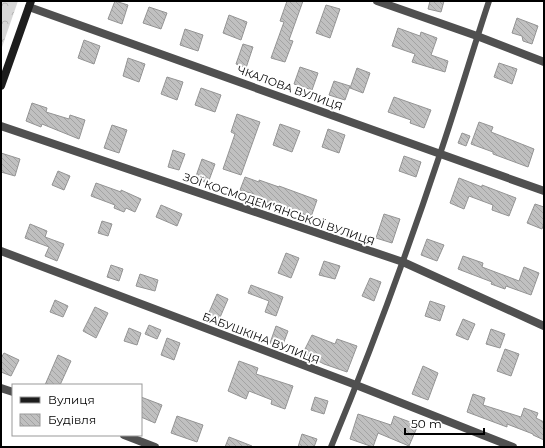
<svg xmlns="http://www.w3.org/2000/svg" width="545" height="448" viewBox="0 0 545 448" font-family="Montserrat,sans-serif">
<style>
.park{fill:url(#park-crowns)}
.building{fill:url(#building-back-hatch);stroke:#949494}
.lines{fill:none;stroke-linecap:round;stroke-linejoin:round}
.lane{stroke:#505050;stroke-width:6}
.street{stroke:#505050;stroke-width:8}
.secondary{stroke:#1d1d1d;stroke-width:8}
.labels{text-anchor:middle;stroke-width:4;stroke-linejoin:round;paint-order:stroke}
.street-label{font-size:11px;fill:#000;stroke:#fff}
</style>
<defs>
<pattern id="park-crowns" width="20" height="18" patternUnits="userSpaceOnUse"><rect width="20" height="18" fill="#d7d7d7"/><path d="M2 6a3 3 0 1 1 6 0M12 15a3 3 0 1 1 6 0" fill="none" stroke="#b7b7b7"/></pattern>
<pattern id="building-back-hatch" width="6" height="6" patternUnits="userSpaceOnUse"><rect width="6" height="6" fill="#c0c0c0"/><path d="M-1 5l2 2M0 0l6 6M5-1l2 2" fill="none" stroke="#a3a3a3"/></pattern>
</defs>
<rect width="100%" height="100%" fill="#fff"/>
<path class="park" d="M 1,1 L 18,1 L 1,50 Z"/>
<path class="building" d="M 115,1 L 128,5 L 122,24 L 108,19 Z
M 287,1 L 303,1 L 289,40 L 293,41 L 285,62 L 271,58 L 284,22 L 280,21 Z
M 430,1 L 444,1 L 441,12 L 428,9 Z
M 326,5 L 340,9 L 330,38 L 316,33 Z
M 149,7 L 167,13 L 161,29 L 143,23 Z
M 229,15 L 247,22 L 241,40 L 223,33 Z
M 517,18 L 538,26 L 532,44 L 523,41 L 522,36 L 512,33 Z
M 398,28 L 420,36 L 421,32 L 437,38 L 431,55 L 448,61 L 445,72 L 412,62 L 415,54 L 392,46 Z
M 185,29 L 203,35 L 198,51 L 180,45 Z
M 84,40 L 100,46 L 94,64 L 78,58 Z
M 243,44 L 253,47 L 246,68 L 236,64 Z
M 128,58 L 145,64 L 139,82 L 123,76 Z
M 499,63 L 517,69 L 512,84 L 494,77 Z
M 300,67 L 318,73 L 312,90 L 294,84 Z
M 357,68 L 370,73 L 363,93 L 350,88 Z
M 167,77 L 183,82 L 177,100 L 161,94 Z
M 334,81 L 350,86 L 345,100 L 329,95 Z
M 201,88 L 221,95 L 215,112 L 195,105 Z
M 394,97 L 431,110 L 424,128 L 410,123 L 411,120 L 388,112 Z
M 32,103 L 47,108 L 46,112 L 69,119 L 70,115 L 85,120 L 79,139 L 42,124 L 41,127 L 26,121 Z
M 237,114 L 260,122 L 241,175 L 223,169 L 235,134 L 231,132 Z
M 479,122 L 493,127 L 491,132 L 534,149 L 528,167 L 493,154 L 493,152 L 471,144 Z
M 280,124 L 300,131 L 292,152 L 273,145 Z
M 112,125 L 127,130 L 119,153 L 104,148 Z
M 328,129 L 345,135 L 339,153 L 322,147 Z
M 462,133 L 470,136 L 466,146 L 458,143 Z
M 173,150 L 185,154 L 179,170 L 168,167 Z
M 1,153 L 20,159 L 15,176 L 1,172 Z
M 404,156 L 421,162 L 416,177 L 399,171 Z
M 202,159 L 215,164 L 208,183 L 195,179 Z
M 58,171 L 70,176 L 64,190 L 52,185 Z
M 245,177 L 259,182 L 259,180 L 279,187 L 279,186 L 317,200 L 311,217 L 253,198 L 254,194 L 240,190 Z
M 459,178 L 482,187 L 482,185 L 516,198 L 509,216 L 492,210 L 493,205 L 469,196 L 464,209 L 450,203 Z
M 96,183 L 121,192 L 121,190 L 141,199 L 135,212 L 126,208 L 124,212 L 114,208 L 115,205 L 91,196 Z
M 535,204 L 544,207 L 544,223 L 542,229 L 527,223 Z
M 161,205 L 182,214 L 177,226 L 156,217 Z
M 384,214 L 400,219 L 392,243 L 376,238 Z
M 102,221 L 112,224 L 108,236 L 98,233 Z
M 30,224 L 47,231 L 45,237 L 64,244 L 57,261 L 45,256 L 49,247 L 25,238 Z
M 427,239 L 444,245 L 437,261 L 421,255 Z
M 286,253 L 299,258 L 291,278 L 278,273 Z
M 463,256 L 483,263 L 482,267 L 519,281 L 524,267 L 539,273 L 531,295 L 506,286 L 505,289 L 491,284 L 492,282 L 458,269 Z
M 324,261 L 340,266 L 335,279 L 319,275 Z
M 111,265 L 123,269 L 119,281 L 107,277 Z
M 140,274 L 158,280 L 155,291 L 136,286 Z
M 370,278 L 381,282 L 374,301 L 362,296 Z
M 251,285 L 283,297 L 276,316 L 265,312 L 269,301 L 248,293 Z
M 217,294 L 228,299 L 218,322 L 207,317 Z
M 55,300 L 68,306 L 63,317 L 50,312 Z
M 430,301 L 445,306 L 440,321 L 425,316 Z
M 95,307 L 108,313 L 96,338 L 83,331 Z
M 463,319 L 475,324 L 468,340 L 456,335 Z
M 149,325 L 161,330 L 157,339 L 145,334 Z
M 276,326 L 288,331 L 282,347 L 270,343 Z
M 129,328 L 141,333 L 137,345 L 124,341 Z
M 491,329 L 505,334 L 500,348 L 486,344 Z
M 312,335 L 335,344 L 337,339 L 357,346 L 347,372 L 324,364 L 303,353 Z
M 167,338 L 180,343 L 174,360 L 161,355 Z
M 505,349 L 519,354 L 511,376 L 497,371 Z
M 4,353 L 19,360 L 11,376 L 1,372 L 1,358 Z
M 58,355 L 71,361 L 60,385 L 45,385 Z
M 239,361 L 258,368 L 256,374 L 293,386 L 285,409 L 271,404 L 272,400 L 249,391 L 246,399 L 228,391 Z
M 423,366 L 438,373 L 428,400 L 412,394 Z
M 473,394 L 485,398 L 483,405 L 521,417 L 524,408 L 538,413 L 536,418 L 544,422 L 544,440 L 533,435 L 533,434 L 507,424 L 507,427 L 467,412 Z
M 141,397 L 162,405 L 155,423 L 141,417 Z
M 315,397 L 328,401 L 324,414 L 311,410 Z
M 358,414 L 391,425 L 394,416 L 418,425 L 409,446 L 378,433 L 373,447 L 350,439 Z
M 177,416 L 203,425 L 197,442 L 171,433 Z
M 302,434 L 317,439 L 314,447 L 298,447 Z
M 229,437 L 252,446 L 252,447 L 225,447 Z"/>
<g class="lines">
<path class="lane" d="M 331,447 C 371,351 407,253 440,154 C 457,104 472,52 489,1"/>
<path class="street" d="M 377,1 L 477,36 L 544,62
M 29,7 L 544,191
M 1,126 L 403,262 L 544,326
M 1,251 L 356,385 L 513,447
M 1,388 L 13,392
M 124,435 L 155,447"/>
<path class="secondary" d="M 1,86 L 31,1"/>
</g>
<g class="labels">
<g class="street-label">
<text transform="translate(290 88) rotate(20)" y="4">ЧКАЛОВА ВУЛИЦЯ</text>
<text transform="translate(279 209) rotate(19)" y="4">ЗОЇ КОСМОДЕМ’ЯНСЬКОЇ ВУЛИЦЯ</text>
<text transform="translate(261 338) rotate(21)" y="4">БАБУШКІНА ВУЛИЦЯ</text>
</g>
</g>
<rect width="545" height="448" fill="none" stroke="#000000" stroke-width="4"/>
<rect x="12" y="384" width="130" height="52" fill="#ffffff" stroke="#999999"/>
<rect x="20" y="397" width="20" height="6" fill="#1d1d1d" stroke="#999999"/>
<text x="48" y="404" font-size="12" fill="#000000">Вулиця</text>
<rect x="20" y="414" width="20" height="12" fill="url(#building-back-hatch)" stroke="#999999"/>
<text x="48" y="424" font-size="12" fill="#000000">Будівля</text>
<path d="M405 428v6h79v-6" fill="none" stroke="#000000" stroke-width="2"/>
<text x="411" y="428" font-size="12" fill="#000000" stroke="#ffffff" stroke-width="3" paint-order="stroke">50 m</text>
</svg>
